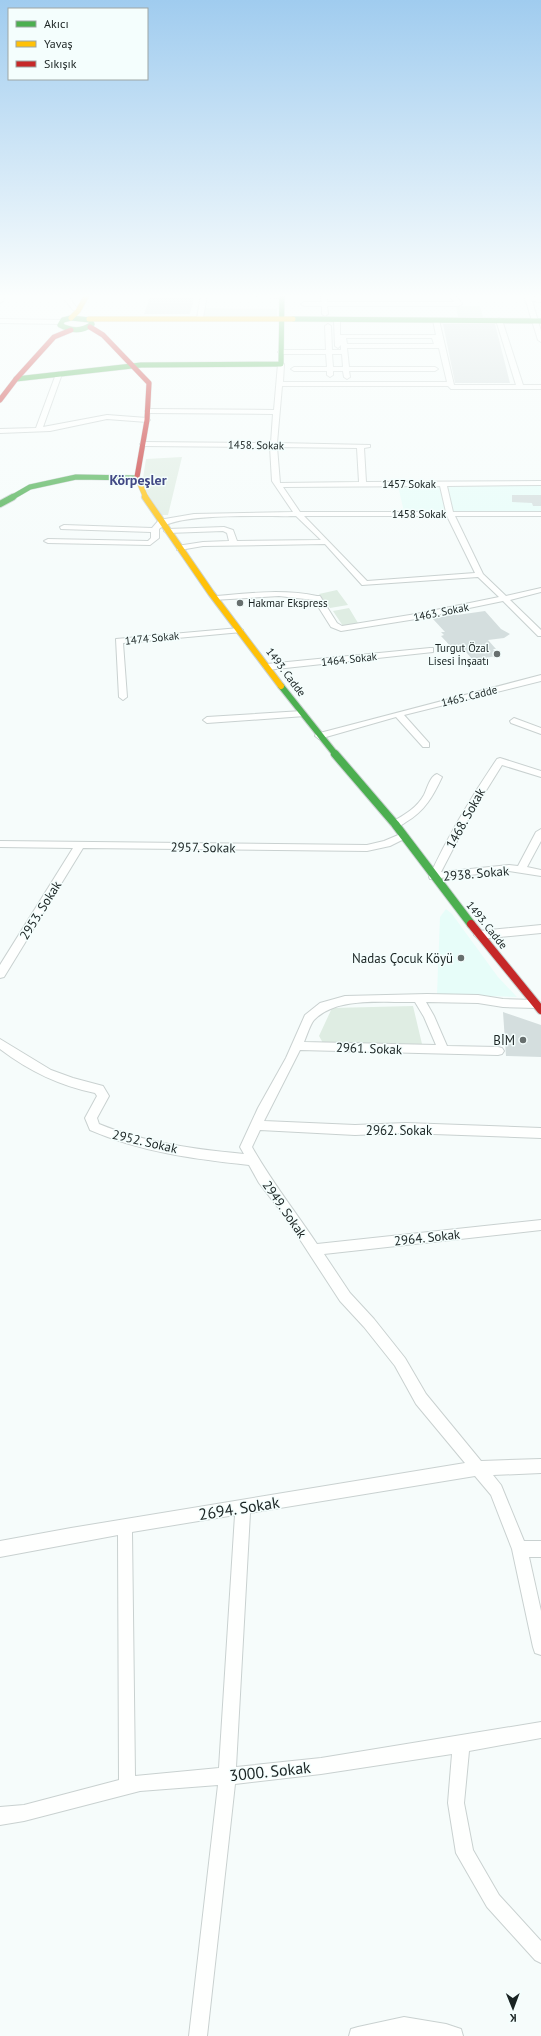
<svg xmlns="http://www.w3.org/2000/svg" width="541" height="2036" viewBox="0 0 541 2036" font-family="'PT Sans',sans-serif">
<style>
.built{fill:#e7fdf9}
.green{fill:#dfede3}
.building{fill:#d4dede}
.lines{fill:none;stroke-linecap:round;stroke-linejoin:round}
.street-casing{stroke:#c9d1d0;stroke-width:2}
.fast-far2-casing{stroke:#c9d1d0;stroke-width:6}
.fast-far1-casing{stroke:#c9d1d0;stroke-width:8}
.fast-casing{stroke:#c9d1d0;stroke-width:10}
.slow-far1-casing{stroke:#c9d1d0;stroke-width:6}
.slow-casing{stroke:#c9d1d0;stroke-width:8}
.jam-far1-casing{stroke:#c9d1d0;stroke-width:6}
.jam-casing{stroke:#c9d1d0;stroke-width:10}
.street{fill:#fefffe;fill-rule:evenodd}
.fast-far2{stroke:#4caf50;stroke-width:5}
.fast-far1{stroke:#4caf50;stroke-width:6}
.fast{stroke:#4caf50;stroke-width:8}
.slow-far1{stroke:#ffc107;stroke-width:5}
.slow{stroke:#ffc107;stroke-width:6}
.jam-far1{stroke:#c62828;stroke-width:5}
.jam{stroke:#c62828;stroke-width:8}
.poi-dot{fill:#676f6e;stroke:#f4fefd;stroke-width:1.5}
.labels{text-anchor:middle;stroke-width:3;stroke-linejoin:round;paint-order:stroke}
.far-street-label{font-size:11px;fill:#1a2322;stroke:#f4fefd}
.far-poi-label{font-size:11px;fill:#1a2322;stroke:#f4fefd;text-anchor:start}
.street-label{font-size:13px;fill:#1a2322;stroke:#f4fefd}
.poi-label{font-size:13px;fill:#1a2322;stroke:#f4fefd;text-anchor:end}
.far-district-label{font-size:14px;font-weight:bold;fill:#424985;stroke:#f4fefd}
.near-street-label{font-size:16px;fill:#1a2322;stroke:#f4fefd}
</style>
<rect width="100%" height="100%" fill="#f6fcfb"/>
<path class="built" d="M 541,485 L 541,512 L 404,512 L 398,486 Z
M 446,909 L 452,914 L 498,977 L 517,997 L 437,994 L 440,917 Z"/>
<path class="green" d="M 456,306 L 480,306 L 483,317 L 458,317 Z
M 205,308 L 277,309 L 277,317 L 204,317 Z
M 182,457 L 168,515 L 162,515 L 142,485 L 146,459 Z
M 337,590 L 348,605 L 330,608 L 319,594 Z
M 349,608 L 358,623 L 343,626 L 333,611 Z
M 413,1006 L 422,1044 L 323,1043 L 319,1036 L 332,1008 Z"/>
<path class="building" d="M 150,297 L 194,298 L 190,314 L 144,314 Z
M 443,324 L 495,324 L 510,383 L 455,383 Z
M 512,495 L 541,495 L 541,506 L 533,506 L 532,503 L 512,502 Z
M 485,611 L 501,629 L 510,634 L 504,638 L 488,640 L 496,649 L 493,649 L 499,655 L 474,661 L 464,650 L 459,652 L 456,648 L 453,649 L 441,636 L 444,635 L 441,632 L 445,632 L 433,619 L 455,614 L 457,615 Z
M 503,1012 L 541,1025 L 541,1057 L 506,1056 Z"/>
<g class="lines">
<defs>
<path id="street" d="M 0,295 L 4,295 L 3,301 L 0,303 Z
M 61,295 L 67,295 L 77,308 L 80,309 L 80,311 L 73,310 Z
M 201,295 L 207,295 L 203,318 L 200,320 L 197,318 Z
M 243,295 L 284,295 L 285,296 L 282,298 Z
M 321,295 L 327,295 L 327,302 L 455,302 L 449,295 L 455,295 L 462,304 L 459,306 L 327,306 L 328,314 L 325,316 L 322,314 L 322,306 L 304,306 L 301,304 L 304,302 L 322,302 Z
M 524,295 L 541,298 L 541,302 L 532,301 L 541,331 L 541,342 L 538,340 Z
M 436,318 L 439,320 L 454,385 L 516,385 L 496,320 L 499,318 L 502,320 L 523,385 L 541,385 L 541,389 L 451,389 L 448,386 L 282,386 L 277,443 L 370,445 L 370,447 L 364,448 L 366,482 L 541,481 L 541,485 L 447,486 L 453,512 L 541,512 L 541,516 L 455,516 L 483,574 L 506,596 L 541,588 L 541,592 L 510,600 L 541,630 L 541,636 L 538,636 L 503,601 L 416,619 L 341,631 L 331,627 L 314,600 L 279,596 L 213,600 L 212,598 L 216,596 C 250,593 283,589 317,596 L 320,596 L 337,623 L 342,626 L 416,614 L 499,597 L 478,577 L 362,585 L 325,544 L 203,546 L 180,550 L 177,550 L 177,546 L 203,542 L 229,541 L 227,533 L 223,531 L 168,533 L 164,531 L 168,529 L 224,527 L 233,530 L 237,541 L 321,540 L 296,516 C 267,517 178,512 159,529 L 159,538 L 150,545 L 48,543 L 44,541 L 48,539 L 148,541 L 151,538 L 151,532 L 61,529 L 60,527 L 64,525 L 152,528 L 159,520 L 194,514 L 293,512 L 272,481 L 270,447 L 143,446 L 140,444 L 143,442 L 271,443 L 273,414 L 148,413 L 145,411 L 148,409 L 274,410 L 278,364 L 281,362 L 284,364 L 283,382 L 447,382 L 439,348 L 347,348 L 349,367 L 435,367 L 438,369 L 435,371 L 349,371 L 350,377 L 347,379 L 344,377 L 343,371 L 333,371 L 333,375 L 330,377 L 327,375 L 327,371 L 294,371 L 291,369 L 294,367 L 327,367 L 326,354 L 281,354 L 278,352 L 281,350 L 326,350 L 325,326 L 328,324 L 331,326 L 332,350 L 341,350 L 341,345 L 338,348 L 335,346 L 334,321 L 337,319 L 340,321 L 340,335 L 436,335 L 433,320 ZM 346,338 L 432,338 L 434,344 L 347,344 ZM 332,354 L 342,354 L 343,367 L 333,367 ZM 277,447 L 357,448 L 359,482 L 280,483 ZM 440,486 L 446,512 L 300,512 L 283,487 ZM 304,516 L 447,516 L 475,573 L 367,581 Z
M 0,319 L 61,320 L 64,322 L 61,324 L 0,323 Z
M 59,372 L 62,374 L 43,427 L 107,415 L 147,418 L 150,420 L 147,422 L 107,419 L 50,431 L 0,433 L 0,429 L 36,428 L 56,374 Z
M 239,628 L 243,630 L 242,632 L 123,643 L 127,697 L 123,700 L 119,697 L 116,639 Z
M 430,648 L 433,648 L 433,652 L 267,670 L 263,667 L 267,664 Z
M 541,675 L 541,681 L 404,715 L 429,743 L 429,747 L 423,747 L 396,717 L 319,739 L 315,736 L 316,734 Z
M 302,711 L 306,714 L 305,716 L 207,723 L 203,720 L 207,717 Z
M 514,718 L 541,728 L 541,734 L 511,723 L 510,721 Z
M 500,758 L 541,771 L 541,777 L 502,765 L 469,818 L 441,872 L 509,865 L 518,866 L 536,832 L 541,829 L 541,841 L 527,867 L 541,870 L 541,876 L 509,871 L 430,879 L 429,877 C 448,836 471,797 497,759 Z
M 437,774 L 442,777 C 433,796 425,811 406,822 C 402,825 397,828 392,826 L 390,824 L 392,822 C 404,815 417,808 424,795 C 427,789 430,776 437,774 Z
M 403,833 L 406,834 L 408,836 L 406,838 L 390,846 L 367,851 L 83,848 L 4,977 L 0,978 L 0,965 L 73,848 L 0,847 L 0,841 L 367,845 L 384,841 Z
M 541,925 L 541,933 L 479,939 L 474,935 L 479,931 Z
M 427,994 L 478,995 L 503,999 L 535,1000 L 540,1004 L 535,1008 L 503,1007 L 478,1003 L 426,1002 L 434,1016 L 447,1046 L 498,1047 L 502,1048 L 504,1051 L 502,1054 L 498,1055 L 300,1050 L 264,1121 L 355,1125 L 406,1123 L 541,1128 L 541,1138 L 406,1133 L 355,1135 L 260,1130 L 252,1147 C 271,1181 295,1211 317,1244 L 541,1220 L 541,1230 L 324,1254 L 350,1293 L 374,1319 L 405,1358 L 426,1394 L 481,1461 L 541,1459 L 541,1473 L 493,1475 L 501,1485 L 524,1541 L 541,1541 L 541,1557 L 529,1557 L 541,1611 L 541,1655 L 535,1653 L 533,1647 L 512,1549 L 491,1495 L 475,1476 L 250,1513 L 236,1767 L 321,1758 L 541,1722 L 541,1738 L 469,1751 L 464,1803 L 473,1850 L 499,1895 L 541,1941 L 541,1963 L 535,1960 L 487,1907 L 456,1853 L 448,1803 L 452,1754 L 321,1774 L 235,1784 L 207,2036 L 189,2036 L 218,1785 L 140,1791 L 24,1821 L 0,1825 L 0,1807 L 24,1805 L 119,1780 L 118,1535 L 0,1557 L 0,1541 L 71,1528 L 465,1463 L 416,1404 L 395,1366 L 364,1327 L 340,1301 L 286,1218 L 259,1183 L 249,1165 C 194,1159 141,1152 90,1130 L 85,1118 L 97,1096 L 95,1093 C 60,1086 29,1071 0,1049 L 0,1039 L 51,1070 L 73,1078 L 103,1086 L 109,1096 L 97,1118 L 99,1124 C 145,1143 194,1149 244,1154 L 240,1147 L 258,1108 L 286,1058 L 305,1015 L 320,1003 L 345,996 ZM 415,1002 L 424,1017 L 436,1045 L 304,1042 C 307,1035 310,1025 314,1020 C 337,996 385,1003 415,1002 ZM 235,1515 L 219,1768 L 135,1776 L 132,1532 Z
M 404,2017 L 446,2024 L 461,2029 L 463,2036 L 349,2036 L 351,2029 L 358,2027 Z"/>
<path id="fast-far2" d="M 71,318 L 90,320 L 92,324 C 82,332 71,331 60,325 L 63,320 Z
M 293,319 L 541,321
M 16,379 L 141,365 L 281,364 L 282,295
M 11,498 L 30,487 L 76,477 L 137,478"/>
<path id="fast-far1" d="M 0,504 L 13,497
M 281,686 L 336,755"/>
<path id="fast" d="M 335,754 L 395,824 L 471,924"/>
<path id="slow-far1" d="M 71,318 L 78,311 L 87,295
M 89,319 L 293,319
M 137,477 L 146,498"/>
<path id="slow" d="M 145,497 L 211,593 L 281,686"/>
<path id="jam-far1" d="M 90,327 L 103,335 L 149,383 L 147,420 L 137,477
M 0,400 L 16,379 L 54,337 L 71,330"/>
<path id="jam" d="M 471,924 L 541,1010"/>
</defs>
<use href="#street" class="street-casing"/>
<use href="#fast-far2" class="fast-far2-casing"/>
<use href="#fast-far1" class="fast-far1-casing"/>
<use href="#fast" class="fast-casing"/>
<use href="#slow-far1" class="slow-far1-casing"/>
<use href="#slow" class="slow-casing"/>
<use href="#jam-far1" class="jam-far1-casing"/>
<use href="#jam" class="jam-casing"/>
<use href="#street" class="street"/>
<use href="#fast-far2" class="fast-far2"/>
<use href="#fast-far1" class="fast-far1"/>
<use href="#fast" class="fast"/>
<use href="#slow-far1" class="slow-far1"/>
<use href="#slow" class="slow"/>
<use href="#jam-far1" class="jam-far1"/>
<use href="#jam" class="jam"/>
</g>
<linearGradient id="sky" x2="0" y2="1"><stop stop-color="#a0ccef"/><stop offset="0.51" stop-color="#fbfefd"/><stop offset="1" stop-color="#fbfefd" stop-opacity="0"/></linearGradient>
<rect width="541" height="580" fill="url(#sky)"/>
<g class="poi-dot">
<circle cx="240" cy="603" r="4"/>
<circle cx="497" cy="654" r="4"/>
<circle cx="461" cy="958" r="4"/>
<circle cx="523" cy="1040" r="4"/>
</g>
<g class="labels">
<g class="far-street-label">
<text transform="translate(256 445) rotate(1)" y="4">1458. Sokak</text>
<text x="409" y="488">1457 Sokak</text>
<text x="419" y="518">1458 Sokak</text>
<text transform="translate(441 612) rotate(-11)" y="4">1463. Sokak</text>
<text transform="translate(152 638) rotate(-6)" y="4">1474 Sokak</text>
<text transform="translate(349 659) rotate(-6)" y="4">1464. Sokak</text>
<text transform="translate(286 672) rotate(53)" y="4">1493. Cadde</text>
<text transform="translate(469 696) rotate(-14)" y="4">1465. Cadde</text>
<text transform="translate(487 925) rotate(51)" y="4">1493. Cadde</text>
</g>
<g class="far-poi-label">
<text x="248" y="607">Hakmar Ekspress</text>
<text x="489" y="652" text-anchor="end">Turgut Özal<tspan x="489" dy="13">Lisesi İnşaatı</tspan></text>
</g>
<g class="street-label">
<text transform="translate(465 818) rotate(-61)" y="5">1468. Sokak</text>
<text transform="translate(203 847) rotate(1)" y="5">2957. Sokak</text>
<text transform="translate(476 873) rotate(-5)" y="5">2938. Sokak</text>
<text transform="translate(40 910) rotate(-58)" y="5">2953. Sokak</text>
<text transform="translate(369 1048) rotate(2)" y="5">2961. Sokak</text>
<text x="399" y="1135">2962. Sokak</text>
<text transform="translate(145 1141) rotate(13)" y="5">2952. Sokak</text>
<text transform="translate(285 1209) rotate(55)" y="5">2949. Sokak</text>
<text transform="translate(427 1237) rotate(-6)" y="5">2964. Sokak</text>
</g>
<g class="poi-label">
<text x="453" y="963">Nadas Çocuk Köyü</text>
<text x="515" y="1045">BİM</text>
</g>
<g class="far-district-label">
<text x="138" y="485">Körpeşler</text>
</g>
<g class="near-street-label">
<text transform="translate(239 1508) rotate(-9)" y="6">2694. Sokak</text>
<text transform="translate(270 1771) rotate(-6)" y="6">3000. Sokak</text>
</g>
</g>
<rect x="8" y="8" width="140" height="72" fill="#f4fefd" stroke="#9da6a5"/>
<rect x="16" y="21" width="20" height="6" fill="#4caf50" stroke="#9da6a5"/>
<text x="44" y="28" font-size="12" fill="#1a2322">Akıcı</text>
<rect x="16" y="41" width="20" height="6" fill="#ffc107" stroke="#9da6a5"/>
<text x="44" y="48" font-size="12" fill="#1a2322">Yavaş</text>
<rect x="16" y="61" width="20" height="6" fill="#c62828" stroke="#9da6a5"/>
<text x="44" y="68" font-size="12" fill="#1a2322">Sıkışık</text>
<g transform="translate(513 2008) rotate(179)" stroke="#f4fefd" stroke-width="3" paint-order="stroke">
<path d="M0-3L7 15L0 10L-7 15Z" fill="#1a2322"/>
<text y="-6" font-size="11" font-weight="bold" text-anchor="middle" fill="#1a2322">K</text>
</g>
</svg>
